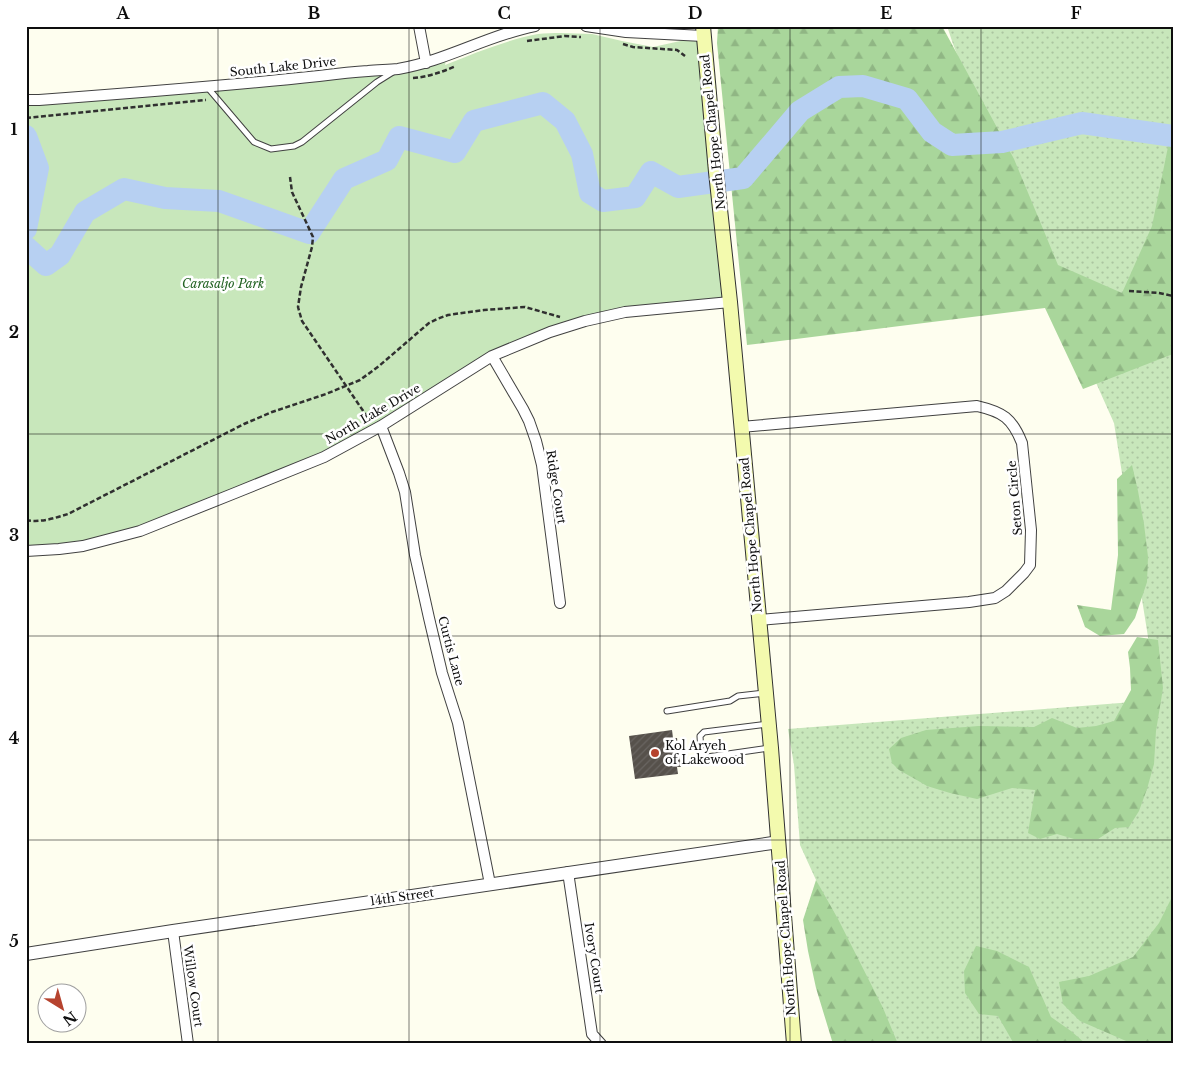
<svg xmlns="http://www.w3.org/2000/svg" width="1199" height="1070" viewBox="0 0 1199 1070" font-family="'Libre Baskerville',serif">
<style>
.grass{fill:url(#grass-dots)}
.forest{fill:url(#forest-firs)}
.park{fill:#c8e7bb}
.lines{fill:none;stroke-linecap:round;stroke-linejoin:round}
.river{stroke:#b7d0f2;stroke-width:22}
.building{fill:url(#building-hatch)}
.service-casing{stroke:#414141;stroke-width:7}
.minor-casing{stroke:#414141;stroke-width:12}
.tertiary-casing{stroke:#414141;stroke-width:14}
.secondary-casing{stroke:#303030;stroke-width:16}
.path{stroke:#303030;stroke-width:2.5;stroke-dasharray:5 2.5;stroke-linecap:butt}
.service{stroke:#fff;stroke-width:5}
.minor{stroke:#fff;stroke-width:10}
.tertiary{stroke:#fff;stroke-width:12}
.secondary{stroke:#f3faae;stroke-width:14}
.grid{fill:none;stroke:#0e0e0e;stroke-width:1;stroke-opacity:0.55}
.poi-dot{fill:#b6432e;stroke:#fff;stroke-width:2}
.labels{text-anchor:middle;stroke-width:5;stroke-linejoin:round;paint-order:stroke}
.street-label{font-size:12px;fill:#0e0e0e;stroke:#fff}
.park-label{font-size:12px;font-style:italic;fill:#226222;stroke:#fff}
.poi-label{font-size:12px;fill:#0e0e0e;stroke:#fff;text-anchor:start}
.neatline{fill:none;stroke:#0e0e0e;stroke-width:2}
.grid-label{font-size:16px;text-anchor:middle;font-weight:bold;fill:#0e0e0e}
</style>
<defs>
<pattern id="grass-dots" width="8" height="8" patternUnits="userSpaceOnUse" patternTransform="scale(1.25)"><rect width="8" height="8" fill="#c8e7bb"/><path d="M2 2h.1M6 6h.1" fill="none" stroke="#abc5a0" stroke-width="1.8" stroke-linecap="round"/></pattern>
<pattern id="forest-firs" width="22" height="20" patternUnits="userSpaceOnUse" patternTransform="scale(1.25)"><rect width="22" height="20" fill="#a9d69b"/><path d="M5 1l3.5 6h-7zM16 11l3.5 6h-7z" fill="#90b684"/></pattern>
<pattern id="building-hatch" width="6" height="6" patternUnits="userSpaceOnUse" patternTransform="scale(1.25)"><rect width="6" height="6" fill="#56514b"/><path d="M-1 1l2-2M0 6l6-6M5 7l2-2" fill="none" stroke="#696561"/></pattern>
</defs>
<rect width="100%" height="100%" fill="#fefeef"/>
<path class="grass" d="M 947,26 L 1173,26 L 1173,1044 L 891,1044 L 800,845 L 794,765 L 788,729 L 1158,700 L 1114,423 L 1013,197 L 953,44 Z"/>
<path class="forest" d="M 718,26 L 942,26 L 1014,159 L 1058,265 L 1122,293 L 1152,226 L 1173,122 L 1173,354 L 1083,389 L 1045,308 L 747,345 L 717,43 Z
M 1132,465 L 1138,491 L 1144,524 L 1148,557 L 1147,582 L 1135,618 L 1124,634 L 1100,636 L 1085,627 L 1077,605 L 1111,610 L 1118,555 L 1117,479 Z
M 1137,637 L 1158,640 L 1163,688 L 1156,731 L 1154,764 L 1147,789 L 1139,811 L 1129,827 L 1115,828 L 1098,839 L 1074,839 L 1057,834 L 1040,839 L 1028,833 L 1035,790 L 1012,788 L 977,799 L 950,793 L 927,786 L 915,779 L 899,770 L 892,763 L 889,749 L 901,738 L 926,730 L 979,726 L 1034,727 L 1052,718 L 1077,728 L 1096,726 L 1114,721 L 1131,690 L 1130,668 L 1128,652 Z
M 816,880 L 838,919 L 883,1008 L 898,1044 L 833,1044 L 816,988 L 808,951 L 803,920 Z
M 1173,895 L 1173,1044 L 1133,1044 L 1080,1021 L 1063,1004 L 1059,982 L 1089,976 L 1133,957 L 1159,923 Z
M 976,946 L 997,951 L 1029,967 L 1051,1017 L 1071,1031 L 1086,1044 L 1014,1044 L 998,1016 L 979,1014 L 965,993 L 964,971 Z"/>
<path class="park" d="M 561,33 L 592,34 L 622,41 L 653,47 L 703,36 L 730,302 L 625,312 L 492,356 L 381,426 L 235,493 L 83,546 L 26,551 L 26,100 L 346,73 L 447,56 L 445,65 C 475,53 506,40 538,34 C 545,33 553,33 561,33 Z"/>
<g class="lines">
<path class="river" d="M 26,136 L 38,168 L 26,229
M 26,247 L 46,265 L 60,255 L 85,212 L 124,189 L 165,198 L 219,201 L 309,233 L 344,179 L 387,160 L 399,137 L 455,152 L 474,121 L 543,103 L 565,121 L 582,154 L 590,193 L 603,201 L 635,197 L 651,172 L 678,187 L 743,178 L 800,111 L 839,87 L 863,86 L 907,99 L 932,132 L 952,145 L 1002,142 L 1082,123 L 1173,136"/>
</g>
<path class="building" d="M 672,730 L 673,738 L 677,738 L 681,767 L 677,767 L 678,774 L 635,779 L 629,736 Z"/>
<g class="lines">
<defs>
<path id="service" d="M 208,88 L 254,142 L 271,149 L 294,146 L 302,142 L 377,82 L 393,72
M 667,711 L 730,701 L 738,696 L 765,693
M 768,724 L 704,732 L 700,736 L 701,753 L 707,757 L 769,748"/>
<path id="minor" d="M 419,26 L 426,63
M 586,26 L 626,32 L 703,36
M 26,100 L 39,100 C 133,93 226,86 319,76 C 335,74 352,72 368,71 C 378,70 388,70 398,69 C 446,61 488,35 535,26
M 492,356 L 523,409 L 529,421 L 536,441 L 542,465 L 560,603
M 381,426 L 399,473 L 405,492 L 415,555 L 429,618 L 442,673 L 458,723 L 490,884
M 741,427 L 977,406 C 1003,412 1012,418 1022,443 L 1031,530 L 1030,565 L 1024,573 L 1006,591 L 995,598 L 969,602 L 759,620
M 26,551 L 59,549 L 83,546 L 140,531 L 235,493 L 324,457 L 381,426 L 492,356 L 550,332 L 585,321 L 625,312 L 730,302
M 568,872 L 592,1034 L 601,1044
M 173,931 L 188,1044"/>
<path id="tertiary" d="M 26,954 L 173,931 L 779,842"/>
<path id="secondary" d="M 703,26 L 716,172 L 730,302 L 771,748 L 794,1044"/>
</defs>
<use href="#service" class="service-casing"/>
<use href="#minor" class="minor-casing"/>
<use href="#tertiary" class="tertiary-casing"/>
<use href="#secondary" class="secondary-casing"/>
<path class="path" d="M 527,41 L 565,36 L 581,37
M 623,44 L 633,47 L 677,50 L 685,56
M 413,78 C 428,77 442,72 456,66
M 26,118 L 206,100
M 290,177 L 292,192 L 313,237 L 312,247 L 301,287 L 298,307 L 302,321 L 370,421
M 1129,291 L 1159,293 L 1173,296
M 26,520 C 40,523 55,518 68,514 L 244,424 L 272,412 L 326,394 L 360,380 L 379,366 L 429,323 L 437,319 L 448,315 L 484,310 L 525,307 L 560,317"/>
<use href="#service" class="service"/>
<use href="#minor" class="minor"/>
<use href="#tertiary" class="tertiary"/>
<use href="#secondary" class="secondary"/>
</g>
<path class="grid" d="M 218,26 L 218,1044M 409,26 L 409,1044M 600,26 L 600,1044M 790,26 L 790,1044M 981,26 L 981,1044M 26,230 L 1173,230M 26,434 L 1173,434M 26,636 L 1173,636M 26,840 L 1173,840"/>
<circle class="poi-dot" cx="655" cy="753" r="5"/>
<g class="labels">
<g class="street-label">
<text transform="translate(283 67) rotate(-6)" y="4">South Lake Drive</text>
<text transform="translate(713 132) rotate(-96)" y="4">North Hope Chapel Road</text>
<text transform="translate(373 414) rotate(-30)" y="4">North Lake Drive</text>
<text transform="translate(556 487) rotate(81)" y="4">Ridge Court</text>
<text transform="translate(1015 498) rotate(-95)" y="4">Seton Circle</text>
<text transform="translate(751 535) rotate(-95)" y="4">North Hope Chapel Road</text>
<text transform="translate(451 651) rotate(75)" y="4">Curtis Lane</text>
<text transform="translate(402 897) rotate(-8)" y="4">14th Street</text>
<text transform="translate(786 938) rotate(-94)" y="4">North Hope Chapel Road</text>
<text transform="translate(594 958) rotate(81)" y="4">Ivory Court</text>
<text transform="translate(193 986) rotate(82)" y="4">Willow Court</text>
</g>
<g class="park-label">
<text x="223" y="288">Carasaljo Park</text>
</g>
<g class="poi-label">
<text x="665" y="750">Kol Aryeh<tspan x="665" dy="14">of Lakewood</tspan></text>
</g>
</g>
<rect width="1199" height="1070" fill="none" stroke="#ffffff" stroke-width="55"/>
<g transform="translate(62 1008) rotate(143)"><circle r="24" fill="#ffffff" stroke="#9f9f9f"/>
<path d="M0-4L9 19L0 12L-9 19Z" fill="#b6432e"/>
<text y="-8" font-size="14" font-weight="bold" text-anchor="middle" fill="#0e0e0e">N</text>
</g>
<rect x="28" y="28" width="1144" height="1014" class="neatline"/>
<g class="grid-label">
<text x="123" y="19">A</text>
<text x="314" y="19">B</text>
<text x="504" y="19">C</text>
<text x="695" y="19">D</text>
<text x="886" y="19">E</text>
<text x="1076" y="19">F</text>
<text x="14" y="135">1</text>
<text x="14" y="338">2</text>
<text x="14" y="541">3</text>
<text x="14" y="744">4</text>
<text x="14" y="947">5</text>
</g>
</svg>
